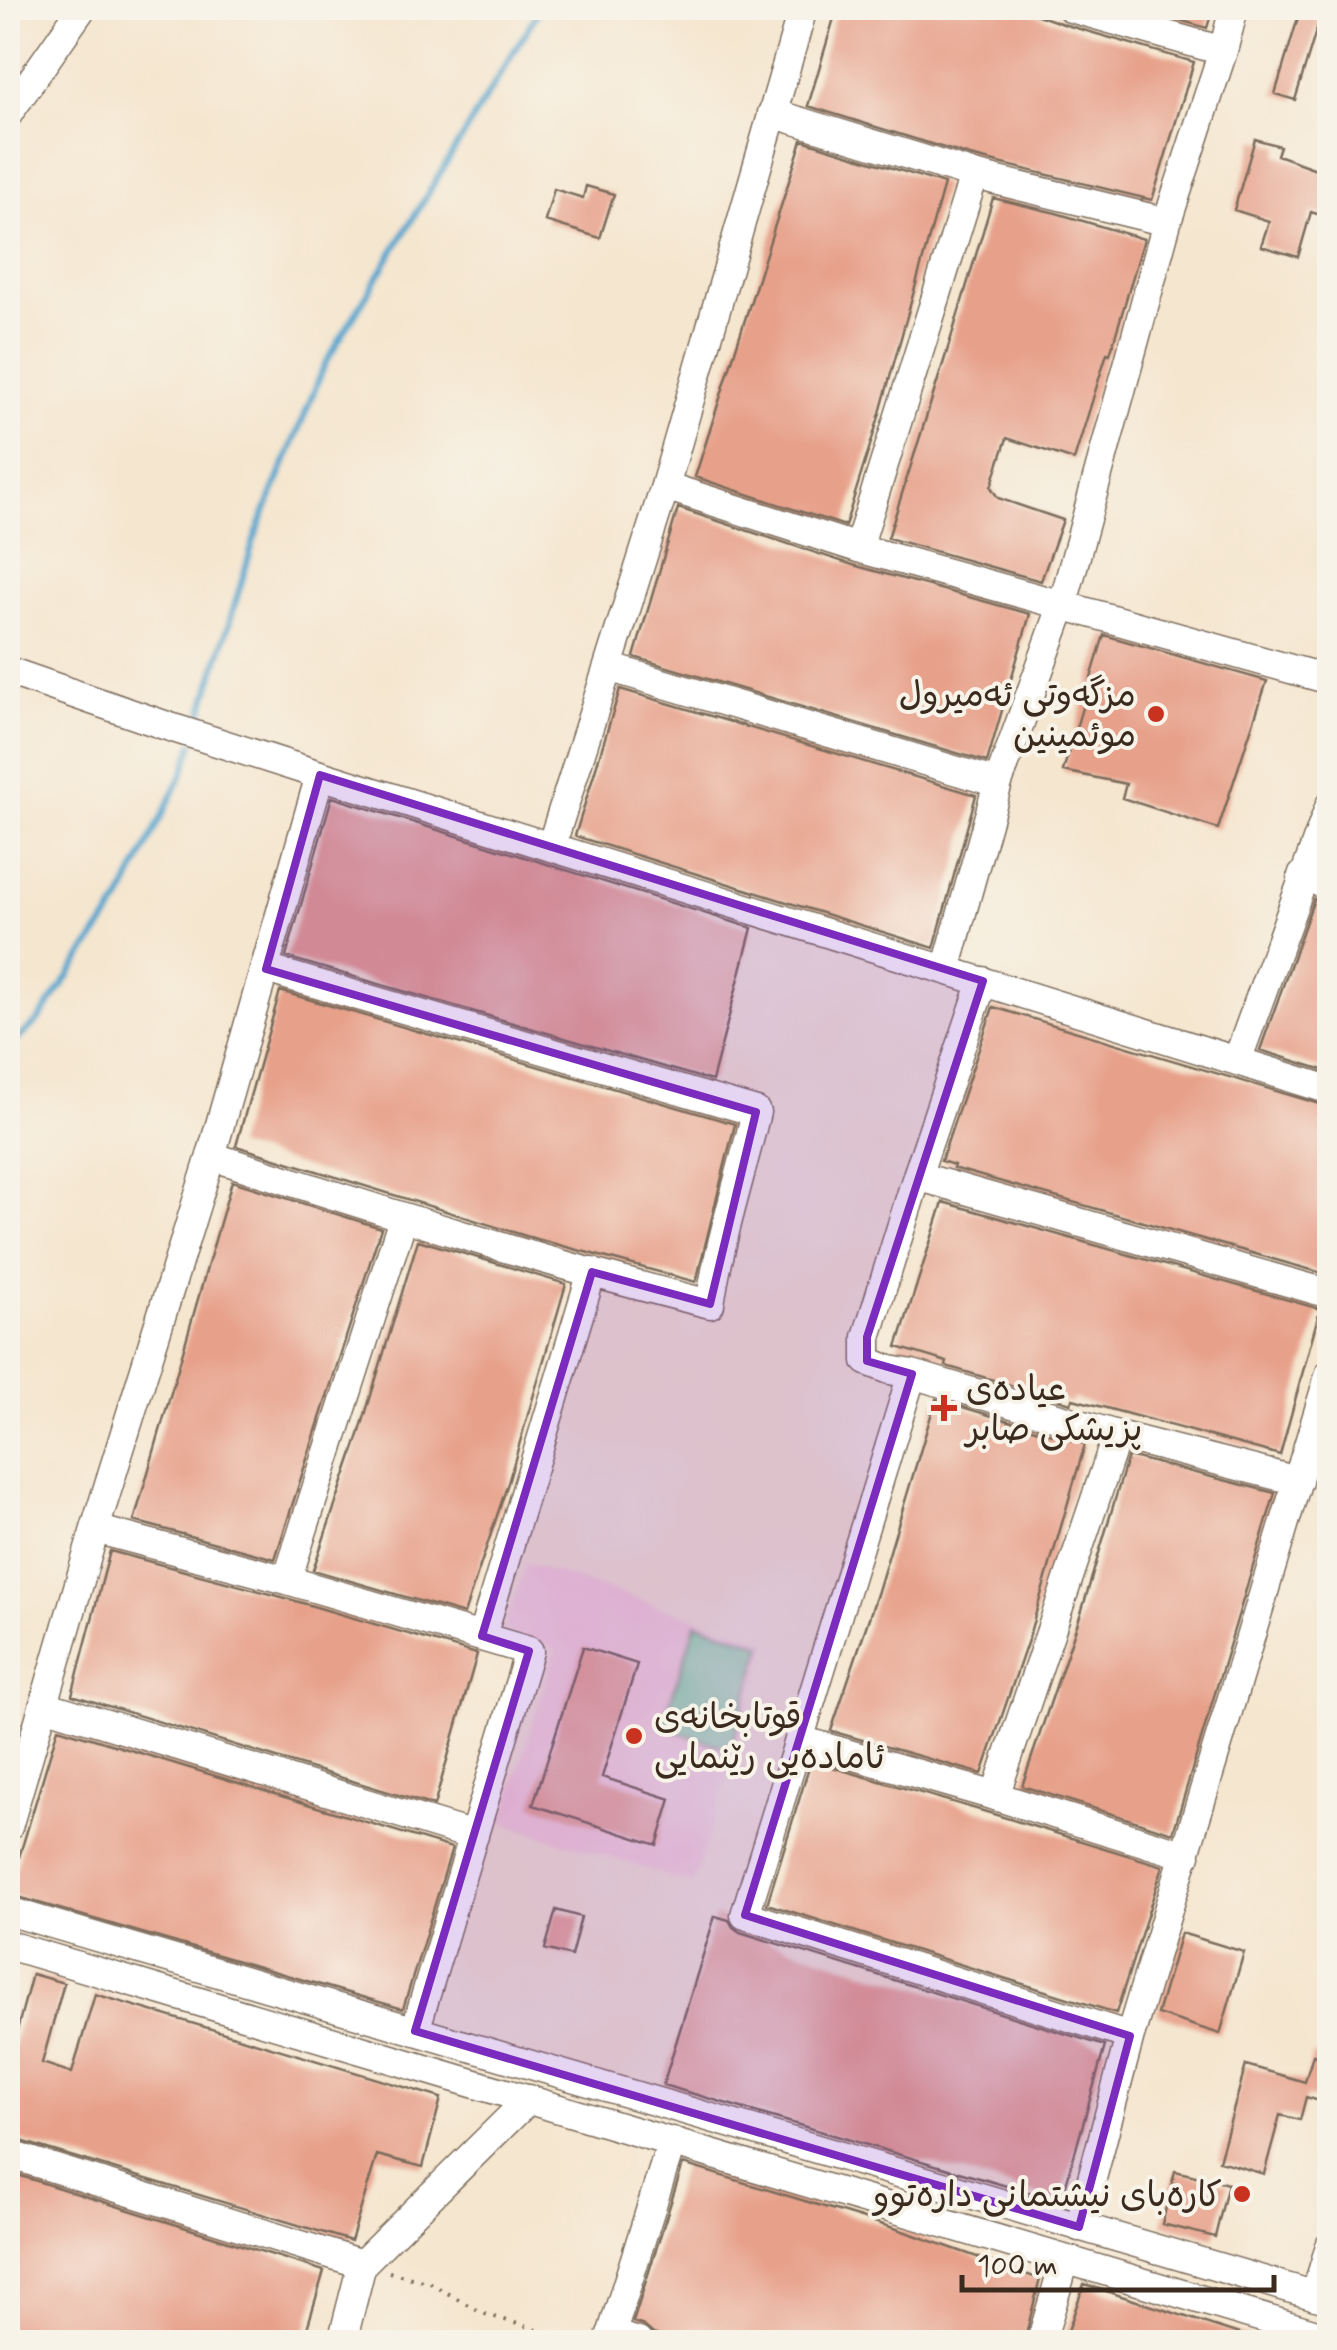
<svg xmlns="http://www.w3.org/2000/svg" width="1337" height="2350" viewBox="0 0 1337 2350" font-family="Mynerve,'Playpen Sans Arabic',sans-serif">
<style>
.built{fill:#f7cfd5}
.green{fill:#83dba0;stroke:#5f825f;stroke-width:2.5}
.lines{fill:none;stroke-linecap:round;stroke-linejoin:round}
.stream{stroke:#52a4cd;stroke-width:6}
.building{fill:#e7a18b}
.minor-casing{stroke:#7c6c5c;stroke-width:31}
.path{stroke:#7c6c5c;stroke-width:4;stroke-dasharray:2.5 8;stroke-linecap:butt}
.minor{stroke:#fff;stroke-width:28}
.marked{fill:#7b2cbf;fill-opacity:0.2;stroke:#7b2cbf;stroke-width:8;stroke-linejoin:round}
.poi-dot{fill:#c8321e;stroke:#f7f3e8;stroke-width:4}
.labels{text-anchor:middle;stroke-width:8;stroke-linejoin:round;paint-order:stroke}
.poi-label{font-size:35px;fill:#3b2a1e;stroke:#f7f3e8;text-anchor:end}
</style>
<rect width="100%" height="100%" fill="#f7f3e8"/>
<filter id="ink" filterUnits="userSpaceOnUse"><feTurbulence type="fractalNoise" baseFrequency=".01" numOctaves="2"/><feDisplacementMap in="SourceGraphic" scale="20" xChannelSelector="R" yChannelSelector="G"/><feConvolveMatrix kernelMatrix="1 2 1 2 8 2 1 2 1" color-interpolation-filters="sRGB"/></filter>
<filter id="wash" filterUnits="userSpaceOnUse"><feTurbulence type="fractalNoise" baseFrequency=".0048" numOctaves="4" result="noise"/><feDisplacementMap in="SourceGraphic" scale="40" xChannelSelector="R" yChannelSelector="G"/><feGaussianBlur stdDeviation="2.25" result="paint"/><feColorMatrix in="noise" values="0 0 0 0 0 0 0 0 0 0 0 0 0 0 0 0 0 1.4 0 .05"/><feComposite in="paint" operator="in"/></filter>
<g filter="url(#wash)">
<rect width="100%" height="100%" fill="#f5e6cf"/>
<path class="built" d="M 526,1563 L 769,1642 L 693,1884 L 502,1823 L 555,1649 L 503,1631 Z"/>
<path class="green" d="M 696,1623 L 763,1645 L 730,1749 L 662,1727 Z"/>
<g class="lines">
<path class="stream" d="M 198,727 L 255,537 L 325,364 L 540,8
M 8,1047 L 38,1021 L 121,900 L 184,771 L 193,744"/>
</g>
<g id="blocks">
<path class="building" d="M 837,8 L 1018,8 L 1066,25 L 1194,62 L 1152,200 L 970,156 L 808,106 Z
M 1152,8 L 1213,8 L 1207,28 L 1151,12 Z
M 1301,8 L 1323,8 L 1295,100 L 1275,94 Z
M 1255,139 L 1280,146 L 1277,155 L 1330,174 L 1330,218 L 1311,212 L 1298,257 L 1261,246 L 1269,221 L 1234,210 Z
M 802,140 L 944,184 L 878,420 L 845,526 L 695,477 Z
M 586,186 L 614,194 L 600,238 L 545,221 L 554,189 L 583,198 Z
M 993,198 L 1056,213 L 1144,239 L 1110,354 L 1107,353 L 1074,460 L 1007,438 L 991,487 L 998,498 L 1063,520 L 1041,581 L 888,538 L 948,348 Z
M 678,508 L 853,565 L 1030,614 L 987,762 L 634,657 Z
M 1104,635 L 1267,681 L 1218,829 L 1122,798 L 1126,784 L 1063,771 Z
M 620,689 L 976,795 L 934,948 L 575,836 Z
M 332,797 L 752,928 L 712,1081 L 286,957 Z
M 1314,899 L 1330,903 L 1330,1072 L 1260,1050 Z
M 280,991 L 735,1124 L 696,1282 L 526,1236 L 236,1146 Z
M 993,1007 L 1330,1107 L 1329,1275 L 953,1168 L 954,1165 L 941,1161 Z
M 232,1181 L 381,1228 L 275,1559 L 134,1521 Z
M 943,1202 L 1320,1309 L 1280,1455 L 1073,1399 L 1071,1403 L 946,1366 L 947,1362 L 897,1347 Z
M 418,1240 L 566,1284 L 508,1483 L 464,1614 L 313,1570 L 358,1438 Z
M 936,1399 L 1085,1444 L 1028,1640 L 982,1774 L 831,1731 L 877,1594 Z
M 1128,1456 L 1275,1493 L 1173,1833 L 1022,1786 L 1082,1610 Z
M 110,1551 L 282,1597 L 477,1654 L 434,1806 L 72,1695 Z
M 583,1647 L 637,1664 L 602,1777 L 671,1799 L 657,1845 L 533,1805 Z
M 58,1728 L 452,1848 L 403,2009 L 8,1894 Z
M 811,1761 L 990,1813 L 1163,1866 L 1116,2013 L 767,1904 Z
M 556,1910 L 581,1917 L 571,1956 L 545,1949 Z
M 715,1916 L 729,1920 L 733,1927 L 740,1932 L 1105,2046 L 1061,2202 L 663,2085 Z
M 1181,1933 L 1244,1952 L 1220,2034 L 1157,2014 Z
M 32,1974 L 64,1983 L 42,2063 L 72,2073 L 95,1994 L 441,2098 L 423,2167 L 377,2155 L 351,2241 L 8,2137 L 8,2052 L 11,2053 Z
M 1313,2055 L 1330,2060 L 1330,2104 L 1306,2097 L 1300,2120 L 1280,2115 L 1264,2174 L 1219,2161 L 1246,2065 L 1305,2082 Z
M 683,2164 L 897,2229 L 1040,2279 L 1024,2342 L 678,2342 L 653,2334 L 644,2326 L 633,2322 Z
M 1175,2171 L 1228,2184 L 1215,2237 L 1162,2224 Z
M 8,2172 L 324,2271 L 303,2342 L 35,2342 L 8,2334 Z
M 1084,2284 L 1252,2338 L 1251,2342 L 1092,2342 L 1067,2334 Z"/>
</g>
</g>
<g filter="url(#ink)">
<use href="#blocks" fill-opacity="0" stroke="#7c6c5c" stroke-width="2.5"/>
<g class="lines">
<defs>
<path id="minor" d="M 1071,8 L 1223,51
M 772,113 L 974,175 L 1167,222
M 8,114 L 82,8
M 665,486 L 858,548 L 1330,680
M 858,548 L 974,175
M 608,667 L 998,783
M 8,671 L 167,726 L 320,775 L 1330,1090
M 551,847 L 665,486 L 803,8
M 1302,876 L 1330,886
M 946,970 L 998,783 L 1062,607 L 1167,222 L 1223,51 L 1234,8
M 983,981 L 917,1176 L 867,1337 L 867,1361 L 890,1370 L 912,1374 L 1117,1435 L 1298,1481
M 1237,1061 L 1330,805
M 211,1156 C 376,1209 541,1262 710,1304 C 720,1239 741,1176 756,1112 L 266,969
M 917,1176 L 1330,1294
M 912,1374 L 745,1915 L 1130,2036
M 95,1529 L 287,1580 L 529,1651 L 415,2031
M 287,1580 L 403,1218
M 482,1636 L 592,1272
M 44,1705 L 474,1836
M 800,1740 L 995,1796 L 1186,1855
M 995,1796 L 1117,1435
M 8,1827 L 95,1529 L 211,1156 L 320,775
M 8,1911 L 1330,2300
M 8,1945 L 1330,2338
M 8,2154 L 362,2264
M 1079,2227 L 1130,2036 L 1330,1373
M 1315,2296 L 1330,2246
M 611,2334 L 638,2342
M 342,2342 L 362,2264 L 529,2099
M 609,2342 L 672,2141
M 1041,2342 L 1065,2260"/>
</defs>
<use href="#minor" class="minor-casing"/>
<path class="path" d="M 389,2272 L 430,2283 L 482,2313 L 560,2337 L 586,2336"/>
<use href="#minor" class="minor"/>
</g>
</g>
<path class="marked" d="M 320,775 L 983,981 L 867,1337 L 867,1361 L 912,1374 L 745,1915 L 1130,2036 L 1079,2227 L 415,2031 L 529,1651 L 482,1636 L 592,1272 L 710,1304 L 756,1112 L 266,969 Z"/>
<g class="poi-dot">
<circle cx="1156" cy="714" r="10"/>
<path d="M939 1393h10v10h10v10h-10v10h-10v-10h-10v-10h10z"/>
<circle cx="634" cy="1736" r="10"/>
<circle cx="1242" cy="2194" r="10"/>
</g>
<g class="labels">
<g class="poi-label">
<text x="1136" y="706">مزگەوتی ئەمیرول<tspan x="1136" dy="40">موئمینین</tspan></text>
<text x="966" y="1400" text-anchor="start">عیادەی<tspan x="966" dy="40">پزیشکی صابر</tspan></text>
<text x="654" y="1728" text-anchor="start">قوتابخانەی<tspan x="654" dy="40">ئامادەیی رێنمایی</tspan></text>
<text x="1222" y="2206">کارەبای نیشتمانی دارەتوو</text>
</g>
</g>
<rect width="1337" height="2350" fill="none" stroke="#f7f3e8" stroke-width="40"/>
<path d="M962 2275v15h312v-15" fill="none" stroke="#3b2a1e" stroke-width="5"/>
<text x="977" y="2275" font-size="30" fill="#3b2a1e" stroke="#f7f3e8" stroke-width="8" paint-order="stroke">100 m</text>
</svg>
